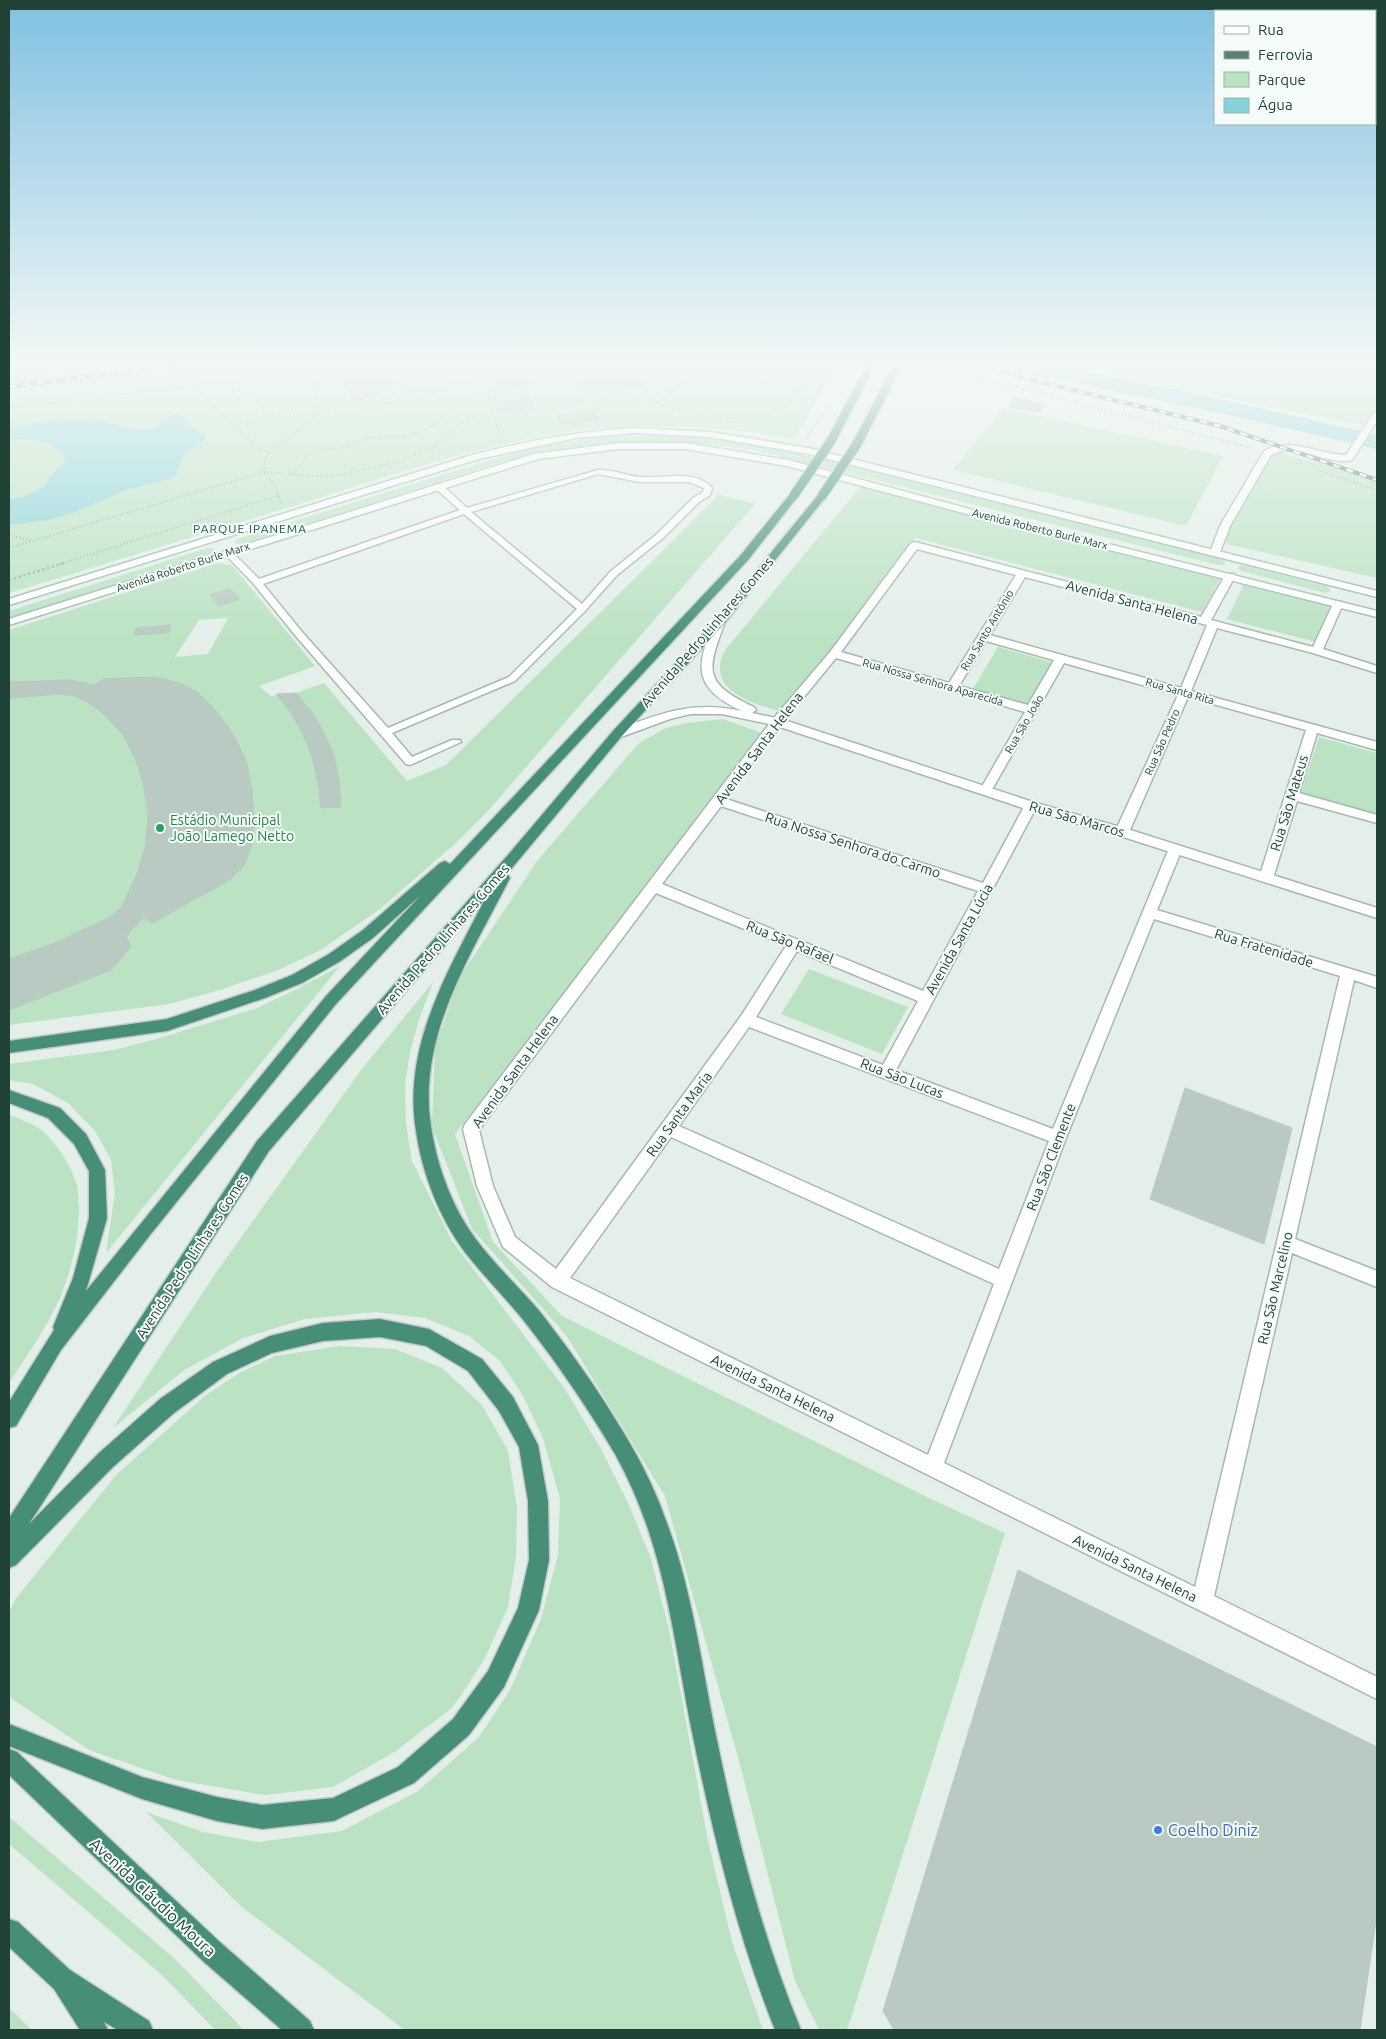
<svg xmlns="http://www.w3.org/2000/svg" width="1386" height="2039" viewBox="0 0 1386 2039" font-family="Ubuntu,sans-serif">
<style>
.green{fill:#bbe2c3;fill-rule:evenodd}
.water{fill:#87d2d9}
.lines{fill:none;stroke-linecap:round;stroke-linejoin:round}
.river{fill:#87d2d9;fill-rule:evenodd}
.building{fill:#b9cac2;stroke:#b5cac0}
.service-casing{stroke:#a6b8b0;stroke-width:3}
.pedestrian-casing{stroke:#a6b8b0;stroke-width:3}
.minor-casing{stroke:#a6b8b0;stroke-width:3}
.tertiary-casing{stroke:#a6b8b0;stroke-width:3}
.secondary-casing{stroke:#a1bcb1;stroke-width:3}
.trunk-casing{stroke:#c1cac7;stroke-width:3}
.path-far1{stroke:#81b6a2;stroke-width:2;stroke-dasharray:1 2.5;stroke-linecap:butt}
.path{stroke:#81b6a2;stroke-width:2.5;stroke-dasharray:2 3;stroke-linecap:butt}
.service{fill:#fff;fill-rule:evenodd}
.pedestrian{fill:#fff;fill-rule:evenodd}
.minor{fill:#fff;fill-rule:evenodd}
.tertiary{fill:#fff;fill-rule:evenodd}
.secondary{fill:#fff;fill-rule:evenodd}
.trunk{fill:#468e78;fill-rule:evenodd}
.rail-casing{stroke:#5c7e73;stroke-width:4}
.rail{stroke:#f5fbf8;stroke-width:2.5;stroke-dasharray:7;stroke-linecap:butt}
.trunk-bridge-casing{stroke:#c1cac7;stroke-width:11;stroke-linecap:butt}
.trunk-bridge{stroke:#468e78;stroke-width:9}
.leisure-dot{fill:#2e9e5b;stroke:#f5fbf8;stroke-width:2}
.shop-dot{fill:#3f7fe0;stroke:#f5fbf8;stroke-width:2}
.labels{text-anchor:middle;stroke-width:4;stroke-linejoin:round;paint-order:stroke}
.far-street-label{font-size:11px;fill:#214337;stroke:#f5fbf8}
.far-neighbourhood-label{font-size:12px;letter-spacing:1px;fill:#1a5845;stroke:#f5fbf8}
.street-label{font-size:14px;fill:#214337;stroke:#f5fbf8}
.leisure-label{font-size:14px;fill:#27864d;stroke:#f5fbf8;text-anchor:start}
.near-shop-label{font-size:16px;fill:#366cbe;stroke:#f5fbf8;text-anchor:start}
.near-street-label{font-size:16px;fill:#214337;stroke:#f5fbf8}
</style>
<rect width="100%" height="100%" fill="#e4efe9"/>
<path class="green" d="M 111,361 L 839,361 L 794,439 C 726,427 652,422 583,430 C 487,442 393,475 300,504 C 203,534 106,564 9,593 L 9,375 Z
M 1058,361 L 1377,361 L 1377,428 L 1122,378 Z
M 1004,408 L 1223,456 L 1186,526 L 953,470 Z
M 687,436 L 724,439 L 804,455 L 1220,558 L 1226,563 L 1223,565 L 1218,565 L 758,451 C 663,436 591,439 498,463 L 242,544 L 234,543 L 237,539 L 493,459 C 519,452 545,445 572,441 C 610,435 649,436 687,436 Z
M 1271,450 L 1377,480 L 1377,578 L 1218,542 Z
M 861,486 L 1222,576 L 1202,612 L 915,538 L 789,714 C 759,705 703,693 725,650 Z
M 719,495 L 755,504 L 487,812 L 457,842 L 380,909 L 319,951 L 278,970 L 220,990 L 169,1004 L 9,1025 L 9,630 L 218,563 L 232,565 L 315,666 L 259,686 L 271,696 L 296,693 L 324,683 L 407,781 L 446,765 ZM 230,589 L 239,599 L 219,606 L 210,596 ZM 228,618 L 208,654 L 175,657 L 199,620 Z
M 207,548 L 212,548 L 217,550 L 213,554 L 9,619 L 9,611 Z
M 1241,565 L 1328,587 L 1331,591 L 1325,593 L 1241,571 L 1237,568 Z
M 1244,584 L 1330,606 L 1316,642 L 1227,619 Z
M 998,647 L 1054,663 L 1031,705 L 973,689 Z
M 723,719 L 765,734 L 455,1134 L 493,1242 L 562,1316 L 933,1500 L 1005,1533 L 847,2030 L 819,2030 L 795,1981 L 742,1772 L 665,1496 L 566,1335 L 472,1229 L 432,1127 L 435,1048 L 459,978 L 537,861 L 639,743 L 666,728 L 687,723 Z
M 1319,737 L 1377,753 L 1377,815 L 1301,793 Z
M 340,966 L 106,1253 L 115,1193 L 111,1160 L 95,1131 L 68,1103 L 33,1084 L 9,1080 L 9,1064 L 114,1050 L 160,1038 L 257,1008 L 297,989 Z
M 809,969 L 908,1007 L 882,1054 L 781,1014 Z
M 433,982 L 419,1020 L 410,1052 L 405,1084 L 406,1124 L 412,1161 L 452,1241 L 565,1389 L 601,1449 L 629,1505 L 650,1556 L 669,1629 L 707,1836 L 732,1942 L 763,2030 L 405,2030 L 243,1908 L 146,1812 L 203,1832 L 258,1842 L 342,1831 L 418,1791 L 479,1737 L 510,1690 L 541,1619 L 558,1555 L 560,1499 L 543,1438 L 522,1394 L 500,1361 L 469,1336 L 425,1318 L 375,1312 L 305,1319 L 243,1338 L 183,1371 L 113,1428 L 215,1274 L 361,1070 Z
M 9,1115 C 19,1118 31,1123 40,1129 C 54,1139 74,1169 77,1186 C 83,1222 74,1264 60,1298 C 46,1328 27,1356 9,1383 Z
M 340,1346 L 395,1349 L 442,1368 L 482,1405 L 508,1451 L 517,1508 L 516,1557 L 508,1607 L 484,1660 L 453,1707 L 396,1751 L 333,1787 L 265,1795 L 176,1780 L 89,1750 L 9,1697 L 9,1612 L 17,1597 L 117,1474 L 206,1395 L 241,1372 L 275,1356 Z
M 9,1817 L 174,1958 L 244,2030 L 215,2030 L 163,1976 L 9,1844 Z
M 9,2008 L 32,2030 L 33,2030 L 9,2030 Z"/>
<path class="water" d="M 174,414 L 181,414 L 195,429 L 204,434 L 205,440 L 184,455 L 177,473 L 170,479 L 123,491 L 73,513 L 48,520 L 9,525 L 9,500 L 29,495 L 45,486 L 48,479 L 65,463 L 64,454 L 49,442 L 9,438 L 9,427 C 37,423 66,417 94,420 C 110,421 135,431 148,430 C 158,428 163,417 174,414 Z"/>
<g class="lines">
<path class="river" d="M 34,361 L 96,361 L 93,366 L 85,368 L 9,378 L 9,364 Z
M 989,361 L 1033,361 L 1220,399 L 1377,435 L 1377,449 L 1220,413 L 1000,368 L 992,366 Z"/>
</g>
<path class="building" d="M 734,361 L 770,361 L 737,366 Z
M 394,369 L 397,376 L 394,384 L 385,391 L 354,402 L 344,381 Z
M 638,373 L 645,386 L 584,393 L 578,381 Z
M 526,376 L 530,385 L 502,389 L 497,380 Z
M 529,397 L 534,408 L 504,412 L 499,400 Z
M 1013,397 L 1044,404 L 1040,413 L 1008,407 Z
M 595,410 L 599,421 L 560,424 L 557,414 Z
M 230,589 L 240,599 L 219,606 L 210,595 Z
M 171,625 L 169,633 L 134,635 L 136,628 Z
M 154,677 L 180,683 L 196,691 L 212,706 L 232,732 L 246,760 L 252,790 L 254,823 L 251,847 L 244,866 L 228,881 L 152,923 L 144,917 L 126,936 L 131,947 L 111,970 L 9,1010 L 9,959 L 52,944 L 105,920 L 115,913 L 122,906 L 137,874 L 146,844 L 148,812 L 143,783 L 135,758 L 124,736 L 105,715 L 86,701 L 75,696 L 61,694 L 9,698 L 9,682 L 71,680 L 94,685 L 104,679 Z
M 296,693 L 312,712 L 324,733 L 334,756 L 339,780 L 341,807 L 321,808 L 318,782 L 312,757 L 303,734 L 291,713 L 276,694 Z
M 1185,1088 L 1292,1128 L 1264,1244 L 1150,1199 Z
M 1018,1570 L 1377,1747 L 1377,1914 L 1360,2030 L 894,2030 L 883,2011 Z"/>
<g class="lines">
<defs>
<path id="service" d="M 598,470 C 613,469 626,476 640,477 C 662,479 696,469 712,488 L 710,495 L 699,502 L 663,538 L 616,576 L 585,611 L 515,681 L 392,733 L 412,757 L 452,740 L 460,740 L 461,742 L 410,765 L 406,764 L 295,635 L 253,583 L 223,552 L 230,550 L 259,579 L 460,510 L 435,488 L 435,484 L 441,484 L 467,508 ZM 598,474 L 640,482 L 689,482 L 704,488 L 703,492 L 693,498 L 657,534 L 610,572 L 582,604 L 471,512 ZM 464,514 L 577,609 L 509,677 L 388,728 L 302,632 L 263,584 Z"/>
<path id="pedestrian" d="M 1377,412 L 1377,421 L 1352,460 C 1325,466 1297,440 1271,455 L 1230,526 L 1220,552 L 1215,555 L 1211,554 L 1210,552 L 1220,526 L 1264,451 C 1291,436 1318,455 1346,455 L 1374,413 Z"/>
<path id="minor" d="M 915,542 L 1201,617 L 1226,574 L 1234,574 L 1235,576 L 1211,620 L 1313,647 L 1333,604 L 1334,602 L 1342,602 L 1343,604 L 1323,649 L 1377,666 L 1377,673 L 1313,653 L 1217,628 L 1191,691 L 1377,742 L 1377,750 L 1317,733 L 1299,793 L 1377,815 L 1377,823 L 1297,801 L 1273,878 L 1271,881 L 1261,881 L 1259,878 L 1306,730 L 1188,697 L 1129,832 L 1127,835 L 1117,835 L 1115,832 L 1178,695 L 1064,663 L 990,793 L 982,793 L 980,790 L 1025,712 L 836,658 L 781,725 L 726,799 L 983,883 L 1026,803 L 1036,803 L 1037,806 L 896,1070 L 1053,1129 L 1170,846 L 1180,846 L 1182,849 L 1157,910 L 1377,977 L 1377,988 L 1354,980 L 1295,1239 L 1377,1271 L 1377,1287 L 1292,1253 L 1214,1596 L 1377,1677 L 1377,1699 L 552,1287 L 503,1247 L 477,1186 L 463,1129 L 465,1124 L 773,719 L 830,652 L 911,543 ZM 917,549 L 1016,575 L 949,683 L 841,652 ZM 1025,577 L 1207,625 L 1181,688 L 990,635 ZM 986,641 L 1054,660 L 1028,705 L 959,686 ZM 721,806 L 978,891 L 923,991 L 662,884 ZM 656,893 L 786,946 L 741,1016 L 556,1269 L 515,1237 L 493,1186 L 479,1130 ZM 1154,919 L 1340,976 L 1195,1587 L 944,1463 L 1066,1138 ZM 797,951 L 918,1001 L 883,1065 L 756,1017 ZM 749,1027 L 1049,1141 L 999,1269 L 679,1126 ZM 671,1137 L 994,1284 L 928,1455 L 570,1278 Z"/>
<path id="tertiary" d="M 720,619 L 725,622 C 707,670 702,683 754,707 L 756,710 L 752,713 L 781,719 L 1036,803 L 1127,829 L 1377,908 L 1377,918 L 1117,835 L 1026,809 L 774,725 L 722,714 L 690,714 L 670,719 L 621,737 L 613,737 L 611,734 L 613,731 C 660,714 691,700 742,711 C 703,693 692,674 710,634 C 712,628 713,620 720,619 Z"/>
<path id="secondary" d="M 635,428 L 710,432 L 808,448 L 1377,591 L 1377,597 L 808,454 L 710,437 L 635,433 L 576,438 L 479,459 L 9,605 L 9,599 L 472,455 C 526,441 579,431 635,428 Z
M 618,443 L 686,443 L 788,460 L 992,515 L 1377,611 L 1377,617 L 986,519 L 787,466 L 686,449 L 618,449 L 538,459 L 9,625 L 9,619 L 534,454 Z"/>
<path id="trunk" d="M 869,361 L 877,361 L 836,441 L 831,444 L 828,443 L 826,441 Z
M 896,361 L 904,361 L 862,444 L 857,447 L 854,446 L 852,444 Z
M 794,492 L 799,495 L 748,560 L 336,1004 L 150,1235 L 61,1350 L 16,1426 L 9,1428 L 9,1402 L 54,1330 L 53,1327 L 73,1278 L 89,1218 L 89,1171 L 74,1144 L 48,1118 L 9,1103 L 9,1090 L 60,1108 L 86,1134 L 105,1170 L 107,1218 L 86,1291 L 326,996 L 421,895 L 373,938 L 339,962 L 302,983 L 265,998 L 167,1031 L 9,1053 L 9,1041 L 167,1019 L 255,990 L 292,975 L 329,954 L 363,930 L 440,863 L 445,861 L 450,864 L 740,556 L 791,493 Z
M 822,493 L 827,496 L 825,498 L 724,624 L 621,737 L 507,874 L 510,878 C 471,955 417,1036 431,1126 C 437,1167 453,1210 478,1242 C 497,1267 521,1289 541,1313 C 568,1348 594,1384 617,1422 C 636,1452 653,1484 665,1518 C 693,1590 702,1670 718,1745 C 738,1843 763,1938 801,2030 L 775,2030 C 736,1932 712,1830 691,1727 C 672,1630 664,1542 615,1454 C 589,1410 560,1367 528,1326 C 508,1300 484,1277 464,1251 C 439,1217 422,1173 416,1131 C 402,1047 448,971 485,899 L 269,1151 L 29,1524 L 99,1453 L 160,1399 L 213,1362 L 270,1336 L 323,1323 L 380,1319 L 429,1329 L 482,1359 L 513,1397 L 538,1445 L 548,1501 L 549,1560 L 539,1610 L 504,1687 L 469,1735 L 414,1783 L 342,1817 L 334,1821 L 262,1829 L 217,1821 L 142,1799 L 9,1746 L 9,1724 L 142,1777 L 217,1797 L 262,1805 L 333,1798 L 398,1767 L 453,1719 L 488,1671 L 518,1608 L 529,1560 L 528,1501 L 519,1447 L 499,1411 L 468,1371 L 426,1346 L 380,1337 L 323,1341 L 272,1353 L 227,1374 L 174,1413 L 113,1467 L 16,1565 L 9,1568 L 9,1518 L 257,1141 L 508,855 L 613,731 L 716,620 L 819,494 Z
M 9,1749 L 17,1752 L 222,1944 L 310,2021 L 314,2030 L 282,2030 L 204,1962 L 9,1775 Z
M 9,1919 L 18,1922 L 70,1970 L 149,2021 L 153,2030 L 118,2030 L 104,2022 L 108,2030 L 80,2030 L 54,1989 L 9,1947 Z"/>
</defs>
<use href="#service" class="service-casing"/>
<use href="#pedestrian" class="pedestrian-casing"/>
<use href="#minor" class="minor-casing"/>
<use href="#tertiary" class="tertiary-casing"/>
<use href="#secondary" class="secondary-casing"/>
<use href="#trunk" class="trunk-casing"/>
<path class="path-far1" d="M 484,361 L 501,413
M 697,361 C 703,369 712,368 720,365 L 722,361
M 941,361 L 961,373 L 1252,448
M 485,364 L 551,361
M 800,364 L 812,361
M 720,365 L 741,370 L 798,369
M 229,381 L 236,400
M 390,387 L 435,393 L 456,382 L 489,377
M 358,401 L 362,411
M 657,403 L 705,366
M 9,408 L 353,366 L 379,361
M 216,408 C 232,399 249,396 266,405 L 267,409 L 260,418 L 233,424
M 265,414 C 311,415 359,420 401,397 C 413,390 422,382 416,367 L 395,370
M 493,414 L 501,436
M 807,437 L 826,408 L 830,408
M 269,453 L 318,414 L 319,407 L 310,371
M 1317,470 L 1377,490
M 264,472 L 315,476 L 341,475 L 399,461 L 430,450 C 445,442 452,426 468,419 C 495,407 526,413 555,408 C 572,405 589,398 607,397 C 633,394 656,403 681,410 C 713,420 750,422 782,408 C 800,400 805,388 798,369 L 803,361
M 265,473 L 276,487 L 281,504
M 293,474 L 310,454 L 315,451 L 356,446 L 364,439 L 371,437 L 409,436 L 435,425 L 453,406 L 474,399 L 496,397
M 9,536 L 33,540
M 9,548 L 264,472 L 265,460 L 269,453 L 260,449 L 203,397 L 197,385
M 60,564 L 280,495"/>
<path class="path" d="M 9,580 L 64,563"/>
<use href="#service" class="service"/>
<use href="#pedestrian" class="pedestrian"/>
<use href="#minor" class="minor"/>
<use href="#tertiary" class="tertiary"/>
<use href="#secondary" class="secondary"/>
<use href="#trunk" class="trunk"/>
<defs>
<path id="rail" d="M 970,361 L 1032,380 L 1220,426 L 1377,480
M 9,387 L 208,361"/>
</defs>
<use href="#rail" class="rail-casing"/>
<use href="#rail" class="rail"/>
<defs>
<path id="trunk-bridge" d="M 794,495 L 831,441
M 822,496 L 857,444"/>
</defs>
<use href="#trunk-bridge" class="trunk-bridge-casing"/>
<use href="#trunk-bridge" class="trunk-bridge"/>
</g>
<linearGradient id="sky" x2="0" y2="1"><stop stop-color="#81c0e2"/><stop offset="0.56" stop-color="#f3f8f5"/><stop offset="1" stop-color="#f3f8f5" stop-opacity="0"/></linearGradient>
<rect width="1386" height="646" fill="url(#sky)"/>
<circle class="leisure-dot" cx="160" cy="828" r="5"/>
<circle class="shop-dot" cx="1158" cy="1830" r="5"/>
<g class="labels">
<g class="far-street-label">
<text transform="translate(1040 529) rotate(14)" y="4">Avenida Roberto Burle Marx</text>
<text transform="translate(183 567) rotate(-18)" y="4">Avenida Roberto Burle Marx</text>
<text transform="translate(987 630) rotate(-59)" y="4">Rua Santo Antônio</text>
<text transform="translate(933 682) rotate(16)" y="4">Rua Nossa Senhora Aparecida</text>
<text transform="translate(1180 691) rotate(16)" y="4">Rua Santa Rita</text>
<text transform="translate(1024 724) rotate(-60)" y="4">Rua São João</text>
<text transform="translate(1162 742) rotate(-66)" y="4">Rua São Pedro</text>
</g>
<g class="far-neighbourhood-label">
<text x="250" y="533">PARQUE IPANEMA</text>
</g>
<g class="street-label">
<text transform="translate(1132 602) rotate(15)" y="5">Avenida Santa Helena</text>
<text transform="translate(707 632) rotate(-49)" y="5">Avenida Pedro Linhares Gomes</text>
<text transform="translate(759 748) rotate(-53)" y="5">Avenida Santa Helena</text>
<text transform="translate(1289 803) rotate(-73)" y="5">Rua São Mateus</text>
<text transform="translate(1077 819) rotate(16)" y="5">Rua São Marcos</text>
<text transform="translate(853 845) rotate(18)" y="5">Rua Nossa Senhora do Carmo</text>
<text transform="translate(443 939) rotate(-49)" y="5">Avenida Pedro Linhares Gomes</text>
<text transform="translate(959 939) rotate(-61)" y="5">Avenida Santa Lúcia</text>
<text transform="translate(790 942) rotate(22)" y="5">Rua São Rafael</text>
<text transform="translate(1264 948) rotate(17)" y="5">Rua Fratenidade</text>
<text transform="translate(515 1071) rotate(-54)" y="5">Avenida Santa Helena</text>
<text transform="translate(902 1078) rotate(21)" y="5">Rua São Lucas</text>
<text transform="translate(679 1114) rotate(-54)" y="5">Rua Santa Maria</text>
<text transform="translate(1051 1157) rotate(-69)" y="5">Rua São Clemente</text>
<text transform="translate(192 1256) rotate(-57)" y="5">Avenida Pedro Linhares Gomes</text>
<text transform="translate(1275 1288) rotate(-77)" y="5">Rua São Marcelino</text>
<text transform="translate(773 1388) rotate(26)" y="5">Avenida Santa Helena</text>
<text transform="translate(1135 1568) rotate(26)" y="5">Avenida Santa Helena</text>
</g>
<g class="leisure-label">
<text x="170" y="825">Estádio Municipal<tspan x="170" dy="16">João Lamego Netto</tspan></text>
</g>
<g class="near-shop-label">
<text x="1168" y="1836">Coelho Diniz</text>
</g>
<g class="near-street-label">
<text transform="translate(153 1897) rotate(43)" y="6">Avenida Cláudio Moura</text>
</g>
</g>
<rect width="1386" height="2039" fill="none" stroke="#214337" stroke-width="20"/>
<rect x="1214" y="10" width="162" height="115" fill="#f5fbf8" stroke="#a0b1ab"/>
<rect x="1224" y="26" width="25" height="8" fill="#ffffff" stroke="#a0b1ab"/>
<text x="1258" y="35" font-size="15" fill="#214337">Rua</text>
<rect x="1224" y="51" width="25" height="8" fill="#5c7e73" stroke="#a0b1ab"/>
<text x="1258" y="60" font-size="15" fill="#214337">Ferrovia</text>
<rect x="1224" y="72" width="25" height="15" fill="#bbe2c3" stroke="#a0b1ab"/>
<text x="1258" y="85" font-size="15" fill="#214337">Parque</text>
<rect x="1224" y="98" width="25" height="15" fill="#87d2d9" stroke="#a0b1ab"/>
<text x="1258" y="110" font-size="15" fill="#214337">Água</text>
</svg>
